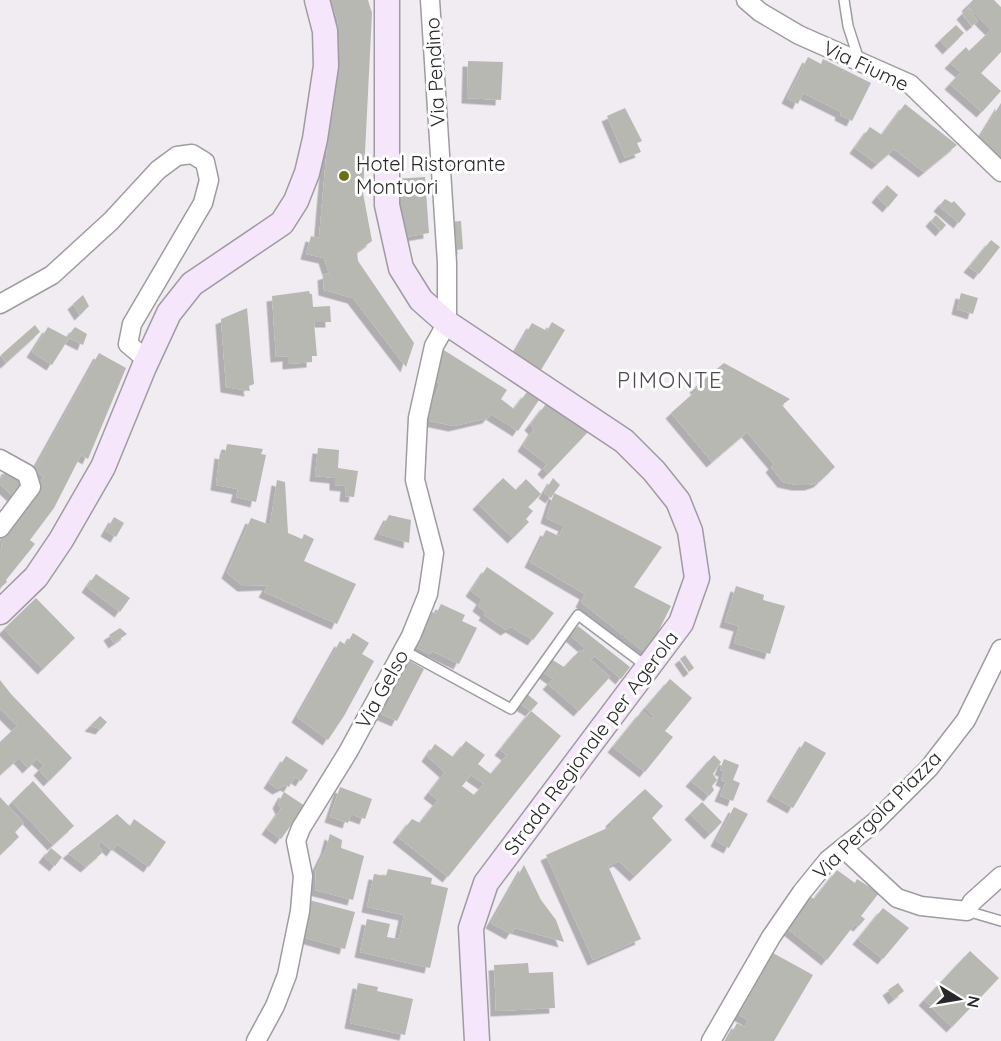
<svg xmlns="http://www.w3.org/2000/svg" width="1001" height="1041" viewBox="0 0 1001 1041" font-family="Quicksand,sans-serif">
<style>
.building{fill:#b7b8b2;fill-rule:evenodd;filter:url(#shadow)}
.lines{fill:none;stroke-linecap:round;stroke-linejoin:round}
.lane-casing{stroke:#9f9ca1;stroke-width:12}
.street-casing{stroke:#9f9ca1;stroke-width:21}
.secondary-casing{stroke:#9f9ca1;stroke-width:27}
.lane{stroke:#fff;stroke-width:9}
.street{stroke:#fff;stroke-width:18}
.secondary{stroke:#f5e6fb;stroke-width:24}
.poi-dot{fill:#6b7015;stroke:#fff;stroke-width:2}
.labels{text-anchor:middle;stroke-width:6;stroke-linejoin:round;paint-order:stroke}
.street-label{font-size:20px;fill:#282729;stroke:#fff}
.poi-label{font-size:20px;fill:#282729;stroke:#fff;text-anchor:start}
.quarter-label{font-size:22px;letter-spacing:1.5px;fill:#4e4b4f;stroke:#fff}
</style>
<defs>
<filter id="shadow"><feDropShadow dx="-5.5" dy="5.5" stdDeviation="0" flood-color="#0004"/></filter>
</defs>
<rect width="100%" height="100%" fill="#f0ecf1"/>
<path class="building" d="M 330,0 L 368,0 L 372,13 L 363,193 L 372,241 L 357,252 L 358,261 L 414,343 L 406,367 L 353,298 L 324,290 L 323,275 L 329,273 L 324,258 L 306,254 L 311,236 L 319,238 L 338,21 Z
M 973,0 L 994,0 L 1001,7 L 1001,52 L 981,73 L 1001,91 L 982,112 L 950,84 L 961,72 L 950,63 L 966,47 L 969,51 L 991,30 L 967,6 Z
M 968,8 L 978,21 L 972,26 L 962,14 Z
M 956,25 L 964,33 L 948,49 L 940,40 Z
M 808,57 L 821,64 L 823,59 L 871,83 L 852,121 L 840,115 L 841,112 L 803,93 L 798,104 L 787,98 Z
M 468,61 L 503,62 L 501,100 L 467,98 Z
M 1001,103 L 1001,163 L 979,139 Z
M 905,104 L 957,145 L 924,172 L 894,149 L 877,164 L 855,148 L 870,127 L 882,135 Z
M 625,108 L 642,141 L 637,143 L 641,152 L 625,158 L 607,116 Z
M 425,177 L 429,233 L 400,238 L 394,179 Z
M 887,185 L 898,195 L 888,207 L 877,197 Z
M 945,199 L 952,203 L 954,201 L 966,214 L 959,223 L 939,206 Z
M 936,215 L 946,225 L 941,231 L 931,221 Z
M 461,221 L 463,249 L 452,251 L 450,222 Z
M 991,240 L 1000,247 L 979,274 L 969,267 Z
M 309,291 L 310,294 L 312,294 L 313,307 L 330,306 L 331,322 L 314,322 L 317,356 L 312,356 L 312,362 L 288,364 L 288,356 L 276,357 L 272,296 Z
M 961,293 L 978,298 L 973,314 L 957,309 Z
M 83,295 L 89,306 L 80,315 L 73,304 Z
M 247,308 L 254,384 L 249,386 L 250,391 L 226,387 L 221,319 Z
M 552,322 L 565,330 L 541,370 L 514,354 L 532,323 L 547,331 Z
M 35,325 L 40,332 L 6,363 L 1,355 Z
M 48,327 L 67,337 L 75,327 L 87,334 L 83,345 L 69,338 L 52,365 L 32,352 Z
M 439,347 L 507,390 L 501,399 L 514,409 L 527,392 L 539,400 L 518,431 L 491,414 L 488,418 L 454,426 L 425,420 L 430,396 L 435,397 L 440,383 L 432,381 Z
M 99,353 L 126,368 L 88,459 L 81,455 L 54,508 L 30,540 L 35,544 L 6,580 L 7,582 L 0,588 L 0,549 L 2,547 L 0,535 L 44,477 L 34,470 Z
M 724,363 L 790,399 L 782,405 L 835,467 L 819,482 L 810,485 L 797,485 L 783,482 L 771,467 L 774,464 L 747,432 L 712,462 L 671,413 L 697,390 L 695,387 Z
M 546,404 L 588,432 L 548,474 L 543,469 L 547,464 L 523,446 L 534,429 L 530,425 Z
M 227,444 L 263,449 L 261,454 L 266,455 L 256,502 L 236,497 L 238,489 L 216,485 L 220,453 L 225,454 Z
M 318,448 L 339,450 L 338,468 L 358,471 L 354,497 L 345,496 L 346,486 L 335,485 L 335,478 L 315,476 Z
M 8,468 L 24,485 L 15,498 L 0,484 L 0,479 Z
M 503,478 L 516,490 L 526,479 L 541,494 L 528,507 L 533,511 L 526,519 L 529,522 L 513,538 L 478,504 Z
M 553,478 L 560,485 L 554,493 L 662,547 L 634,587 L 671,606 L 647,654 L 581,602 L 585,594 L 530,562 L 546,530 L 559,536 L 564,526 L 546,518 L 554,493 L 551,498 L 544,493 Z
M 277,480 L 285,482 L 288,533 L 302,539 L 304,534 L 314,539 L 304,561 L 356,584 L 337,624 L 264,592 L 268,585 L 243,586 L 227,573 L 251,518 L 270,525 Z
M 389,515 L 411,520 L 409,543 L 379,534 Z
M 114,517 L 124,523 L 116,537 L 106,531 Z
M 487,567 L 554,613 L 533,640 L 511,627 L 506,630 L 484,615 L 486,612 L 478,606 L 482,599 L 471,591 Z
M 96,574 L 130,598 L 120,612 L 87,587 Z
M 736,586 L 764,595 L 763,600 L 785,606 L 770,654 L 734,643 L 739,626 L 725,622 Z
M 36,598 L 75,638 L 43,669 L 4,629 Z
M 441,604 L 465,615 L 462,621 L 477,628 L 459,664 L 432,651 L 430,654 L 417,648 L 423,638 L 421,635 L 432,612 L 436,614 Z
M 578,626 L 630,667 L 621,679 L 595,656 L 591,660 L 610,677 L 579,711 L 548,684 L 553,679 L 543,672 L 551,659 L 564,667 L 580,650 L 582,652 L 585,648 L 570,635 Z
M 120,628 L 127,634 L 114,643 L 109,635 Z
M 353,633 L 369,643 L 362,654 L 374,661 L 344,716 L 328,740 L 297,717 L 340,641 L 346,645 Z
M 685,655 L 694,668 L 689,672 L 680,659 Z
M 403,657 L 424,669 L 397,721 L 376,712 Z
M 670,679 L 692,698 L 665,731 L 673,737 L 645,772 L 613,747 L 642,711 L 651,719 L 654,717 L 645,708 Z
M 0,680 L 11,694 L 72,758 L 49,781 L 39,770 L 44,765 L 37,759 L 28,768 L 19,758 L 0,775 L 0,742 L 17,726 L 0,709 Z
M 527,694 L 538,703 L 531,711 L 520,704 Z
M 531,711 L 561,736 L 448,877 L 398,837 L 412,819 L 420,823 L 438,800 L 429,793 L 445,772 L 427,756 L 435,744 L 453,757 L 466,741 L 485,755 L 478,764 L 491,774 L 507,755 L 500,750 ZM 471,775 L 484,784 L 474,795 L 462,786 Z
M 100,716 L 107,722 L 101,729 L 90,726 Z
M 805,741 L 826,753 L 793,808 L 772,796 Z
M 714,755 L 721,762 L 713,774 L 717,780 L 712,786 L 714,790 L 709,796 L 691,781 Z
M 286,756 L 308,770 L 301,781 L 295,777 L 289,787 L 286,785 L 278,789 L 269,783 Z
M 724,759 L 739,765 L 733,780 L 740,783 L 733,801 L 720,796 L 726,782 L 721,780 L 724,771 L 720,770 Z
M 33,781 L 74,826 L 53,845 L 12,802 Z
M 340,787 L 372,799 L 365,819 L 351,814 L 348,823 L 330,817 Z
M 645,789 L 663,806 L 652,818 L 672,840 L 635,876 L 619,861 L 608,866 L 641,939 L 593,960 L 546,855 L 612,826 L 611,821 Z
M 284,792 L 305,806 L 281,839 L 267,829 L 281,809 L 278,803 Z
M 0,797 L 24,823 L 15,832 L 19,837 L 0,855 Z
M 702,802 L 722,822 L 710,834 L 690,814 Z
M 734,807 L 748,814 L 729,848 L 716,841 Z
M 117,814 L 130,826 L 134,819 L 166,842 L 149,867 L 117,844 L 112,851 L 101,841 L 98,846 L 103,852 L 86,867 L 68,853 Z
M 330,834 L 342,840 L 341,848 L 364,856 L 353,900 L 315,890 L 316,869 L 326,849 Z
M 51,848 L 62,857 L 55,866 L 44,857 Z
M 524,865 L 541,900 L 556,920 L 564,942 L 515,928 L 511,934 L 491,923 Z
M 388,869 L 432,878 L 431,884 L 448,888 L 430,968 L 360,952 L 367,919 L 390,924 L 387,937 L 399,939 L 404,915 L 367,907 L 374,874 L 386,876 Z
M 837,870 L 855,883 L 857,879 L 879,893 L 861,916 L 865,919 L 859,926 L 855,924 L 827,960 L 783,925 L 806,894 L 814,899 Z
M 309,900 L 355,912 L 345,949 L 299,936 Z
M 883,908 L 909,928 L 883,959 L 858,939 Z
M 970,951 L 999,978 L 952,1027 L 924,1000 Z
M 773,953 L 813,975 L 774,1041 L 727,1041 L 737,1023 L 745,1027 L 748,1020 L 739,1015 Z
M 528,963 L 529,973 L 553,972 L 555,1008 L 496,1011 L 494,965 Z
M 358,983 L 378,987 L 377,991 L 413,999 L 405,1035 L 350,1023 Z
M 898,983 L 904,991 L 894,999 L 888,990 Z"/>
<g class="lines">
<defs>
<path id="lane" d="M 844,0 L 848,26 L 859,60
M 403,650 L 511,709 L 578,615 L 646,666
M 967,911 L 1001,921"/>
<path id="street" d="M 746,0 L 760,12 L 799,35 L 910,84 L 1001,172
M 0,304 L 52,275 L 111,221 L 158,170 L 177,156 L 192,154 L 205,162 L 209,180 L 203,203 L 132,324 L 128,344 L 147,360
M 0,459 L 27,474 L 31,487 L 0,528
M 843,848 L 897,898 L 921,906 L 967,911 L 972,902 L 1001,876
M 256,1041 L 275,1006 L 287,975 L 300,911 L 303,876 L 296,841 L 301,828 L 348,752 L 411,636 L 428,594 L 434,553 L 415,480 L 418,418 L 434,346 L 447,323 L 447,263 L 430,0
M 711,1041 L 771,937 L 802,892 L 828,860 L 875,822 L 929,768 L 966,720 L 1001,649"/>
<path id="secondary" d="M 387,0 L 387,205 L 401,268 L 421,300 L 447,323 L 624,441 L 654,471 L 678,501 L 690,531 L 697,578 L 681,623 L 486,883 L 471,928 L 477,1041
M 0,612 L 36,577 L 61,540 L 103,467 L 144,367 L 169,313 L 192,284 L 282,223 L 296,201 L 307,173 L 315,139 L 326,66 L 325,31 L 317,0"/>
</defs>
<use href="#lane" class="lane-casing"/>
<use href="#street" class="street-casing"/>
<use href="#secondary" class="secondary-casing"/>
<use href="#lane" class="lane"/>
<use href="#street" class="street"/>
<use href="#secondary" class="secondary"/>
</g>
<circle class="poi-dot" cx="344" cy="176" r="6"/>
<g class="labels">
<g class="street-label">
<text transform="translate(866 66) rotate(25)" y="7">Via Fiume</text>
<text transform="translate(435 72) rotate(-93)" y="7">Via Pendino</text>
<text transform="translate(382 689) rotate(-61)" y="7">Via Gelso</text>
<text transform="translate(591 743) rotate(-53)" y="7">Strada Regionale per Agerola</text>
<text transform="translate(877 815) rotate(-45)" y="7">Via Pergola Piazza</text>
</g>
<g class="poi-label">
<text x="356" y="171">Hotel Ristorante<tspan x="356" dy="23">Montuori</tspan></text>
</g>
<g class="quarter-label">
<text x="670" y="388">PIMONTE</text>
</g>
</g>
<g transform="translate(959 999) rotate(101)" stroke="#ffffff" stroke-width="4.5" paint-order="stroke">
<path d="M0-4.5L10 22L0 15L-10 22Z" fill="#282729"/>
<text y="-9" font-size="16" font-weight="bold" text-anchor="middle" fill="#282729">N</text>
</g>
</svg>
